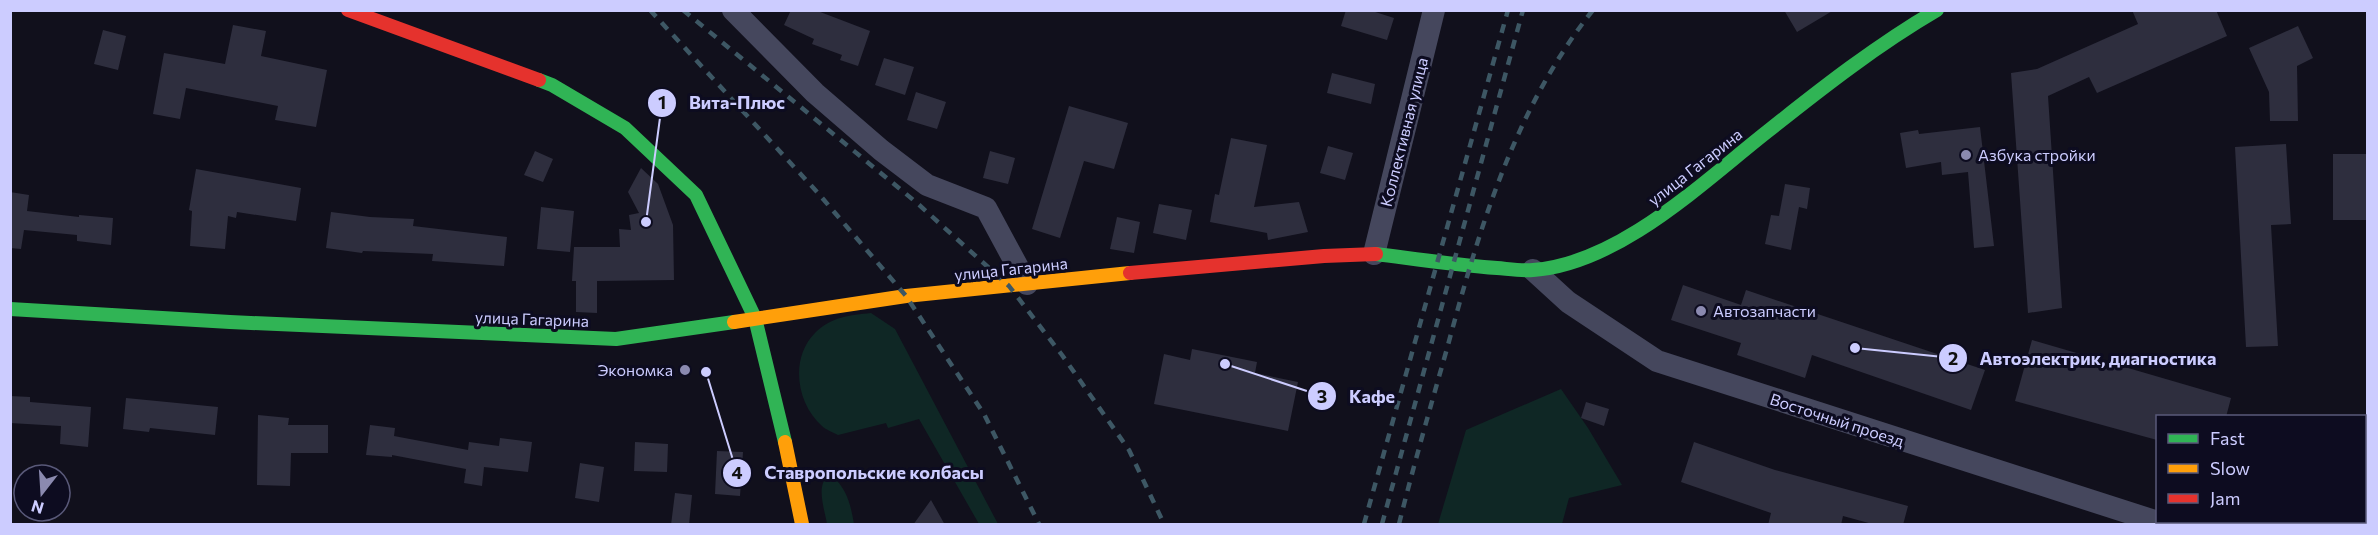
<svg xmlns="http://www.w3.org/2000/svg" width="2378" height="535" viewBox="0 0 2378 535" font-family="Commissioner,sans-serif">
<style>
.green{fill:#0f2725}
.building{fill:#2e2e3e}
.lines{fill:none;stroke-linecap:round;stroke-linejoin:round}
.street{stroke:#45475d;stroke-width:22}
.fast{stroke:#30b455;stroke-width:14}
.slow{stroke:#ff9f0a;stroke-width:14}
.jam{stroke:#e5322d;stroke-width:14}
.rail{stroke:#3d5764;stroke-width:4.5;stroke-dasharray:9 8;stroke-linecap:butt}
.poi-dot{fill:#8b8ab0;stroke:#0d0c20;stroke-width:2}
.labels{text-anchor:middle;stroke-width:6;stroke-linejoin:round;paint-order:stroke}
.street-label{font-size:16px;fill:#ccf;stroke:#0d0c20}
.poi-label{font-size:16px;fill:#ccf;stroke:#0d0c20;text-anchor:start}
.leader{fill:none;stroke:#ccf;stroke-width:2}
.callout-dot{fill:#ccf;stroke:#0d0c20;stroke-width:2}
.mark-label{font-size:18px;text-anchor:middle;font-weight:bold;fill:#111}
.callout-label{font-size:18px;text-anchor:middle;font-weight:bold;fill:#ccf;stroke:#0d0c20;stroke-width:6;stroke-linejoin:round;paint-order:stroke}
</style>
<rect width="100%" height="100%" fill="#11101c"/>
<path class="green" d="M 871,313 L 895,329 L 998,524 L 979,524 L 919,419 L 888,428 L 886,423 L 838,435 C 833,432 826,430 822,426 C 796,403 790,358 815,333 C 830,317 851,315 871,313 Z
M 1561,389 L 1588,428 L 1622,485 L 1569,498 L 1562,524 L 1438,524 L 1466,430 Z
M 827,477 L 833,477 C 847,489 851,506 854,524 L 827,524 C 825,511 816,487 827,477 Z"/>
<path class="building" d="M 791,10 L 815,10 L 870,31 L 858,66 L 840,60 L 842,55 L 812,44 L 814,39 L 784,25 Z
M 1346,10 L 1369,10 L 1394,18 L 1387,40 L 1341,26 Z
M 1784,10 L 1834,10 L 1797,32 Z
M 2132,10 L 2216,10 L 2227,36 L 2097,93 L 2089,77 L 2048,96 L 2062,308 L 2028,313 L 2011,73 L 2037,69 L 2138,24 Z
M 233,25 L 266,31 L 261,56 L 327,70 L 316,127 L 275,120 L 278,106 L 186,88 L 180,119 L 153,114 L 164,53 L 225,64 Z
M 2298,26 L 2313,58 L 2297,66 L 2298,121 L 2270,121 L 2269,92 L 2249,48 Z
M 103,30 L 126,36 L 118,70 L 94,64 Z
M 884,58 L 914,67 L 905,95 L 875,85 Z
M 1332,73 L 1375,84 L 1371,104 L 1327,93 Z
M 916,92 L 946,102 L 937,129 L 907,120 Z
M 1069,106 L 1128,123 L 1114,169 L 1084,161 L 1060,238 L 1032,229 Z
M 1980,127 L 1994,246 L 1974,248 L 1968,172 L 1942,175 L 1941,162 L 1906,168 L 1900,133 L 1918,130 L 1919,134 Z
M 1231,138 L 1267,145 L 1254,207 L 1299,202 L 1308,232 L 1268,240 L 1267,233 L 1210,222 L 1215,194 L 1219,195 Z
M 2286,144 L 2291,224 L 2271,225 L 2278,346 L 2246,347 L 2235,147 Z
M 1328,146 L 1353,153 L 1345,180 L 1320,173 Z
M 535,151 L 553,159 L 543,182 L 524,175 Z
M 990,151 L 1015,158 L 1008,184 L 983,178 Z
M 2333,154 L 2367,154 L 2367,220 L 2333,220 Z
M 641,168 L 658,184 L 673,225 L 674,280 L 597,281 L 597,313 L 576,312 L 576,281 L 572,281 L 574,247 L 620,247 L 619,229 L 631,230 L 629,215 L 639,213 L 628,192 Z
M 196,169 L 301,188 L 296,221 L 237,212 L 236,218 L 228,216 L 225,249 L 190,246 L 192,211 L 189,210 Z
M 1785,184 L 1810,188 L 1807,209 L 1799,207 L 1791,250 L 1765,244 L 1771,215 L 1779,216 Z
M 10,192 L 29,195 L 27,211 L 79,217 L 79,215 L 113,218 L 111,245 L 77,241 L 77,235 L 24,230 L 21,249 L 10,248 Z
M 1159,204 L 1192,210 L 1186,240 L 1153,233 Z
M 541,207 L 574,211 L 570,252 L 537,249 Z
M 331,212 L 370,217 L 414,219 L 413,226 L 507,237 L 504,266 L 432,261 L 433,254 L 363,251 L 362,253 L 326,248 Z
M 1117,217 L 1140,222 L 1134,253 L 1110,249 Z
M 1683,285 L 1741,305 L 1746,290 L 1985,370 L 1971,410 L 1812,355 L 1805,378 L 1737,355 L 1741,343 L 1671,320 Z
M 2032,340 L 2231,398 L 2226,417 L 2157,417 L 2157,440 L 2015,401 Z
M 1192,349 L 1257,362 L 1255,373 L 1298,382 L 1288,431 L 1154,404 L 1164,354 L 1190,360 Z
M 10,396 L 30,397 L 30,402 L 91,407 L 88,447 L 60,444 L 61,426 L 10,423 Z
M 126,398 L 218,407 L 215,435 L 150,428 L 149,432 L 123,429 Z
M 1586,402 L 1609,409 L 1604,426 L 1581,418 Z
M 258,415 L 289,418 L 288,425 L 328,425 L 328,453 L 291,453 L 290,486 L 257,485 Z
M 370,425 L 395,428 L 394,436 L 468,450 L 469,442 L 499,446 L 500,438 L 532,442 L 528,472 L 484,467 L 482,486 L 464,483 L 466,469 L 392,455 L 392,457 L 366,455 Z
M 635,442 L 668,444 L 667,472 L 634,471 Z
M 1694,442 L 1775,470 L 1908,506 L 1903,525 L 1876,525 L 1843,516 L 1841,525 L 1768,525 L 1771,513 L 1681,482 Z
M 717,451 L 743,452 L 740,496 L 715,494 Z
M 580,463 L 604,467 L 599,502 L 575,498 Z
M 675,493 L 692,495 L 689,525 L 671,525 Z
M 931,500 L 945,525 L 913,525 Z"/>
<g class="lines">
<path class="street" d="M 733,10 L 815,93 L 881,150 L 927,185 L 986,208 L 1027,284
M 1374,254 L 1434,10
M 1533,270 L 1568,302 L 1657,361 L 2164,524"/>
<path class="fast" d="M 539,80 L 552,85 L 625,128 L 696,195 L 755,318 L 785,442
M 1376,254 C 1416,259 1456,265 1497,268 C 1509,269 1521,271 1533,270 C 1619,264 1703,182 1768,131 C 1822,88 1877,45 1937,10
M 10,309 L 230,322 L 616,339 L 734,322"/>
<path class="slow" d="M 734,322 L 906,296 L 1130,273
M 785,442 L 802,524"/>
<path class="jam" d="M 348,10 L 539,80
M 1130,273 L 1324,256 L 1376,254"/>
<path class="rail" d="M 650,10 L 818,193 L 906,296 L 984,414 L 1039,524
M 683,10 L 917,203 L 1009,286 L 1062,355 L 1129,450 L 1164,524
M 1364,524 L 1508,10
M 1382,524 L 1523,10
M 1399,524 C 1414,464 1431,405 1448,345 C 1480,226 1515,108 1593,10"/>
</g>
<g class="poi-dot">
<circle cx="1966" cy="155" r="6"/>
<circle cx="1701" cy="311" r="6"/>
<circle cx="685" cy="370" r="6"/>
</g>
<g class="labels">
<g class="street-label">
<text transform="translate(1404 132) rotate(-76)" y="6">Коллективная улица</text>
<text transform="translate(1695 167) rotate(-38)" y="6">улица Гагарина</text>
<text transform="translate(1011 269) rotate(-6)" y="6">улица Гагарина</text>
<text transform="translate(532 319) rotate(2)" y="6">улица Гагарина</text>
<text transform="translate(1837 420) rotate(18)" y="6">Восточный проезд</text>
</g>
<g class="poi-label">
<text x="1978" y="161">Азбука стройки</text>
<text x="1713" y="317">Автозапчасти</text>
<text x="673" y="376" text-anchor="end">Экономка</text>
</g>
</g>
<path class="leader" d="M646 222L662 103M1855 348L1953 358M1225 364L1322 396M706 372L737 473"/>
<g class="callout-dot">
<circle cx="646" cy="222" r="6"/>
<circle cx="1855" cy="348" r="6"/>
<circle cx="1225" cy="364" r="6"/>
<circle cx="706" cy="372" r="6"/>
<circle cx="662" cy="103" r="15"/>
<circle cx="1953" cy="358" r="15"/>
<circle cx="1322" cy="396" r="15"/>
<circle cx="737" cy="473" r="15"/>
</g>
<g class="mark-label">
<text x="662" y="109">1</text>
<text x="1953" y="365">2</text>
<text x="1322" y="403">3</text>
<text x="737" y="479">4</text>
</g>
<g class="callout-label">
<text x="737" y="109">Вита-Плюс</text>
<text x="2098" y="365">Автоэлектрик, диагностика</text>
<text x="1372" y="403">Кафе</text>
<text x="874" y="479">Ставропольские колбасы</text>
</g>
<rect width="2378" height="535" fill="none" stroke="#ccccff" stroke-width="24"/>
<rect x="2156" y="415" width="210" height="108" fill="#0d0c20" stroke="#595979" stroke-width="1.5"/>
<rect x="2168" y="434" width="30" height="9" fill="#30b455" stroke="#595979" stroke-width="1.5"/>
<text x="2210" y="445" font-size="18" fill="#ccccff">Fast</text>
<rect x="2168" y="464" width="30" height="9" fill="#ff9f0a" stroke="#595979" stroke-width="1.5"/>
<text x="2210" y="475" font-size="18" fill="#ccccff">Slow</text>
<rect x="2168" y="494" width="30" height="9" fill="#e5322d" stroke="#595979" stroke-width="1.5"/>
<text x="2210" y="505" font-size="18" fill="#ccccff">Jam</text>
<g transform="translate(42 493) rotate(197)"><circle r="28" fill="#0d0c20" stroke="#595979" stroke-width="1.5"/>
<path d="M0-4.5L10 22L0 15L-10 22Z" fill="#8b8ab0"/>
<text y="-9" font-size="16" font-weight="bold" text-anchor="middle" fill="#ccccff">N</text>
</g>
</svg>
